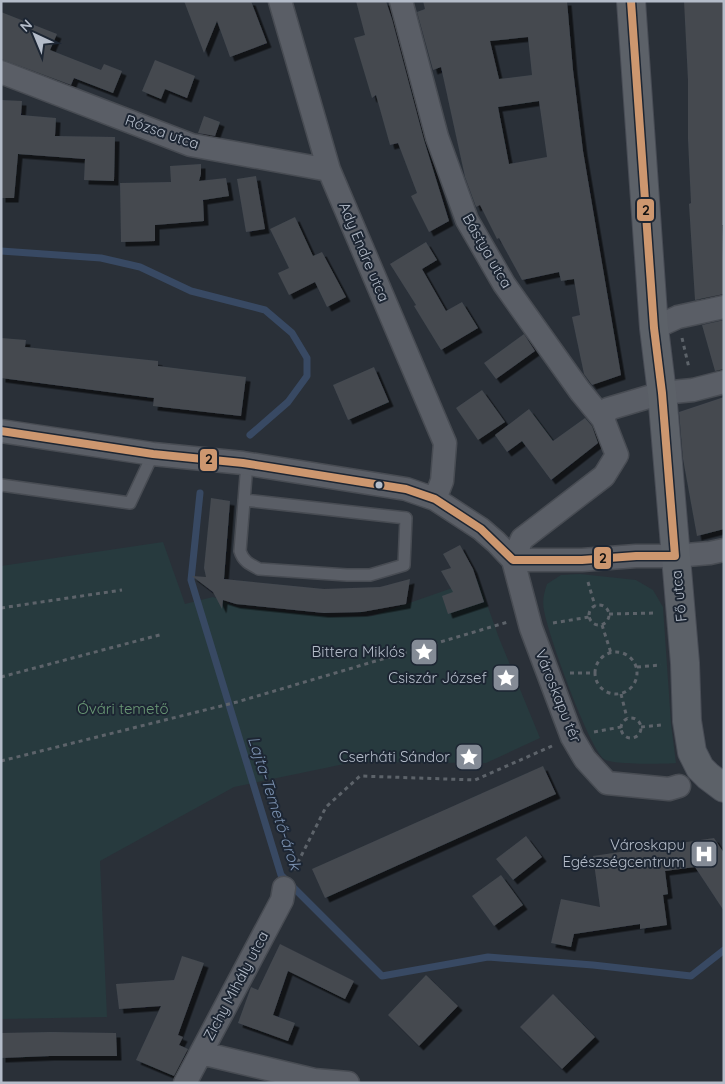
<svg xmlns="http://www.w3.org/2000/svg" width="725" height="1084" viewBox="0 0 725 1084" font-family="Quicksand,sans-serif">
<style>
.green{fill:#273a3e}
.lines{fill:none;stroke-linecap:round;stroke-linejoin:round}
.stream{stroke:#384963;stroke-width:7}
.building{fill:#444950;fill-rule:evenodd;filter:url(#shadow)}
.lane-casing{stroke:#484c53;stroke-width:14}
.street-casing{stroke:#484c53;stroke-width:25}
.primary-casing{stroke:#484c55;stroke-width:30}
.path{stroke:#5d636a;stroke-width:3;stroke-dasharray:4 4;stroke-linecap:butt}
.lane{stroke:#5a5e66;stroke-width:11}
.street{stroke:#5a5e66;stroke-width:22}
.primary{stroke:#5c6168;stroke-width:28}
.bus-1-casing{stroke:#1d2633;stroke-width:11}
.bus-1{stroke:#cd976f;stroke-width:8}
.bus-dot{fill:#b4bcc9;stroke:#1d2633;stroke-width:2}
.labels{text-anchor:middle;stroke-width:4;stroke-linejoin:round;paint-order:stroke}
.street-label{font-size:15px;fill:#b4bcc9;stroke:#1d2633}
.poi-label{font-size:15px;fill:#b4bcc9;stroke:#1d2633;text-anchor:end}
.park-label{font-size:15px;fill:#6b9a76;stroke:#1d2633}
.water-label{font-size:16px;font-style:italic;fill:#7c92b1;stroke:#1d2633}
.line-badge{stroke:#1d2633;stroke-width:2}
.pale-badge-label{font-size:14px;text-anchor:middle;font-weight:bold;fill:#111}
</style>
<defs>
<filter id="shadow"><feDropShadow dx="4.5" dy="4.5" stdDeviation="0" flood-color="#0009"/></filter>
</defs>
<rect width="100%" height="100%" fill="#2a3038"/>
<path class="green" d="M 163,542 L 185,604 L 213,597 L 237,607 L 334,617 L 372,616 L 478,579 L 499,638 L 540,738 L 486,763 L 354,762 L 234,787 L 100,861 L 107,1017 L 1,1019 L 1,566 Z
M 580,574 L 636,580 L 653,590 L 663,607 L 671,724 L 676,763 C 664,764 611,765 604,759 C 589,748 547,632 544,610 C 542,601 544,593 547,584 L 561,575 Z"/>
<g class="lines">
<path class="stream" d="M 1,251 L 101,258 L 140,267 L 191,291 L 265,310 L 292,333 L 307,358 L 307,376 L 288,402 L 250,435
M 200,493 L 191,580 L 281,875 L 382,976 L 488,957 L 593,965 L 691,976 L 724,950"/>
</g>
<path class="building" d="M 184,1 L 251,1 L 267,43 L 230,57 L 217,21 L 204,53 Z
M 356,1 L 386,1 L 392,19 L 424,140 L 449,221 L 429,232 L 411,196 L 417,193 L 398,143 L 390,145 L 376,95 L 372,98 L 354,38 L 365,35 Z
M 423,1 L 567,1 L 573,70 L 583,151 L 621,375 L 592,385 L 584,374 L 572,317 L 580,315 L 574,279 L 561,281 L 559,272 L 522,280 L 499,238 L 497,239 L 480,205 L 476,207 L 465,177 L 441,67 L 433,70 L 417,12 L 425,9 ZM 528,37 L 532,75 L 499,79 L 490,41 ZM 539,101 L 547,157 L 509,164 L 498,107 Z
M 684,1 L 724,1 L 724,225 L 722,225 L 724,294 L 695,300 L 689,204 L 691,203 L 688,139 L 688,80 Z
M 1,12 L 57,34 L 50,50 L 101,70 L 104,64 L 122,71 L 113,93 L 74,78 L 71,85 L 1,59 Z
M 155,60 L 195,76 L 187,98 L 165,89 L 161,99 L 142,91 Z
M 1,100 L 22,101 L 21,115 L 56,118 L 55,136 L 115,137 L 114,181 L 84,180 L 85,159 L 18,154 L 14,198 L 1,198 Z
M 204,116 L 220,122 L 215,136 L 198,133 Z
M 201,164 L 201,174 L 199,181 L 226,178 L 229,196 L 203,200 L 204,221 L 155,225 L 155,241 L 121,242 L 120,183 L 171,182 L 170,166 Z
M 256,176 L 265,229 L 246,232 L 237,179 Z
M 295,217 L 313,256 L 322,252 L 346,297 L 327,307 L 315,282 L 289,295 L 278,273 L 289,268 L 270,229 Z
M 426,242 L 437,260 L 422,269 L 446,311 L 462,302 L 478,328 L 441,350 L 414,306 L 416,305 L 390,264 Z
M 724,320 L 724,369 L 715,371 L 702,325 Z
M 524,334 L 535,351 L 496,379 L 484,363 Z
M 1,338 L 26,340 L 25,347 L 158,361 L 158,366 L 246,377 L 241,416 L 153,406 L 154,398 L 1,378 Z
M 374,367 L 389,402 L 348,420 L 333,385 Z
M 482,390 L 505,422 L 478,440 L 456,408 Z
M 724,397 L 724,529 L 697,536 L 683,459 L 679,412 Z
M 529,409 L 553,441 L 585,418 L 592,426 L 598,443 L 551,480 L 522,441 L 507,452 L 495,435 Z
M 211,498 L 230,501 L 224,579 L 324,589 L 380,587 L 410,579 L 406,604 L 362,612 L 324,613 L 236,604 L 223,600 L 222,609 L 213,592 L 192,576 L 206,577 L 204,568 Z
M 460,545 L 473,569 L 484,602 L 448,614 L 442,596 L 453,592 L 441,571 L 451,568 L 443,554 Z
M 543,766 L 556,794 L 325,898 L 312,869 Z
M 526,836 L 542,857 L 513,880 L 496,859 Z
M 714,838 L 724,853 L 724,911 L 695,867 L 665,871 L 668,894 L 663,895 L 667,925 L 640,929 L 640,924 L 574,934 L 571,947 L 551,943 L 561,899 L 600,907 L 593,856 Z
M 501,875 L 523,905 L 494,926 L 472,896 Z
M 280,944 L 354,981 L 345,999 L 288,971 L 273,1015 L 295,1023 L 288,1041 L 238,1023 L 251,987 L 258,990 Z
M 182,956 L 204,963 L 178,1035 L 183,1037 L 179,1045 L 188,1049 L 174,1076 L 136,1060 L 161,1006 L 119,1009 L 116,984 L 174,980 Z
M 426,975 L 458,1006 L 419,1046 L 388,1015 Z
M 553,994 L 595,1037 L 562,1069 L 520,1027 Z
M 51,1032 L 116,1033 L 117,1056 L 50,1056 L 1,1058 L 1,1033 Z"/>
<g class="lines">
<defs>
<path id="lane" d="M 1,485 L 130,503 L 153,454
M 244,500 L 406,518 L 404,565 L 370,575 L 347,575 L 259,569 C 249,564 243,561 240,551 L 247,463"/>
<path id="street" d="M 280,1 L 329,170 L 445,443 L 442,481 L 435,499
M 401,1 L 437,137 L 467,220 L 504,284 L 580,391 L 603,419 L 617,455 L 604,476 L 522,539 L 513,560
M 1,72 L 191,145 L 329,170
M 654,328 L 678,317 L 724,307
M 603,419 L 608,409 L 662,393 L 693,390 L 724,382
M 1,431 L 153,454 L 243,463 L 406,489 L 435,499 L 481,529 L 496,542 L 513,560 L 531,628 L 572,737 L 585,759 L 607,783 L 669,789 L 679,786
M 513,560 L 582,560 L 636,556 L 675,556 L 710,553 L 724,550
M 201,1053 L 314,1080 L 348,1083
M 185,1083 L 282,900 L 284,888"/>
<path id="primary" d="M 631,1 L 654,328 L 662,393 L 685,663 L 687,721 L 692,752 L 700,768 L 708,776 L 724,788"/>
</defs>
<use href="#lane" class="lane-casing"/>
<use href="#street" class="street-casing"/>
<use href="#primary" class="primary-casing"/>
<path class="path" d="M 682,338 L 689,368
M 588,582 L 595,606
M589 615a10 10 0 1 1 20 0a10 10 0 1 1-20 0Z
M 1,608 L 122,590
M 609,614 L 656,613
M 553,623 L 589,617
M 602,625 L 611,653
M595 673a21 21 0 1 1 42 0a21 21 0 1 1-42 0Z
M 637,667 L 661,665
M 570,673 L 595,673
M 1,677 L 163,634
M 621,694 L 627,718
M621 728a10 10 0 1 1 20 0a10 10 0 1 1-20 0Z
M 641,727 L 662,725
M 594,732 L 621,727
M 1,761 L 237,702 L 508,622
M 294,870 L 326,807 L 360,776 L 475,780 L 552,746"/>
<use href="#lane" class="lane"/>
<use href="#street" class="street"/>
<use href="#primary" class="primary"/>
<defs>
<path id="bus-1" d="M 1,431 L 153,454 L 243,463 L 406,489 L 435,499 L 481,529 L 513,560 L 582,560 L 636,556 L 675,556 L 662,393 L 654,328 L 631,1"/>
</defs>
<use href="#bus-1" class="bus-1-casing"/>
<use href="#bus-1" class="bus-1"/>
</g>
<defs>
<symbol id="sight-square" viewBox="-11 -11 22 22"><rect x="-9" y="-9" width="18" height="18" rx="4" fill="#848b96" stroke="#1d2633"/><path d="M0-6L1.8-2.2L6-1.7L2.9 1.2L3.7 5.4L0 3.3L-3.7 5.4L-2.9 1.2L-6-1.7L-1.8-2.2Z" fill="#fff"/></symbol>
<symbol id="hospital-square" viewBox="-11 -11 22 22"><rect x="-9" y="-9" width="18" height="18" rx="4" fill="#848b96" stroke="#1d2633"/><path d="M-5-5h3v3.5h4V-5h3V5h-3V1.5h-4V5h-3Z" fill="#fff"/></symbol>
</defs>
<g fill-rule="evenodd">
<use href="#sight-square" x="408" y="636" width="32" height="32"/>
<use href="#sight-square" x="490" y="662" width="32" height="32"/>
<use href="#sight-square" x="453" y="741" width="32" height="32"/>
<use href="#hospital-square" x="688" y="838" width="32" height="32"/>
</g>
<circle class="bus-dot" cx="379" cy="485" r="4.5"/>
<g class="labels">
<g class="street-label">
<text transform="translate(162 132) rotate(19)" y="5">Rózsa utca</text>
<text transform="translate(487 251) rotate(60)" y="5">Bástya utca</text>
<text transform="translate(364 252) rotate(67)" y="5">Ady Endre utca</text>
<text transform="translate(679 596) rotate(-96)" y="5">Fő utca</text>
<text transform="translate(558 696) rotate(68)" y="5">Városkapu tér</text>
<text transform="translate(236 986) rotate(-62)" y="5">Zichy Mihály utca</text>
</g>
<g class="poi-label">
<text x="405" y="657">Bittera Miklós</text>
<text x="487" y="683">Csiszár József</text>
<text x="450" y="762">Cserháti Sándor</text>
<text x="685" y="850">Városkapu<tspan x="685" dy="17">Egészségcentrum</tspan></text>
</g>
<g class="park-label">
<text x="123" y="714">Óvári temető</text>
</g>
<g class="water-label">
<text transform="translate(275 803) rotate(72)" y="6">Lajta-Temető-árok</text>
</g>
</g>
<g class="line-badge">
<rect x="636" y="198" width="19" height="24" rx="5" fill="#cd976f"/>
<rect x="199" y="448" width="19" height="24" rx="5" fill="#cd976f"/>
<rect x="593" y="546" width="19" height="24" rx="5" fill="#cd976f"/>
</g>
<g class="pale-badge-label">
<text x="646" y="215">2</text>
<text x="209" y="464">2</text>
<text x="603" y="563">2</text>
</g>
<rect width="725" height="1084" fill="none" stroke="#b4bcc9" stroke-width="5"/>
<g transform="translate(35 35) rotate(316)" stroke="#1d2633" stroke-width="4" paint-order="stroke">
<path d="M0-4L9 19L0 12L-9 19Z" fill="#b4bcc9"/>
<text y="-8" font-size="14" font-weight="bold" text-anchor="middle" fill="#b4bcc9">N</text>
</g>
</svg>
